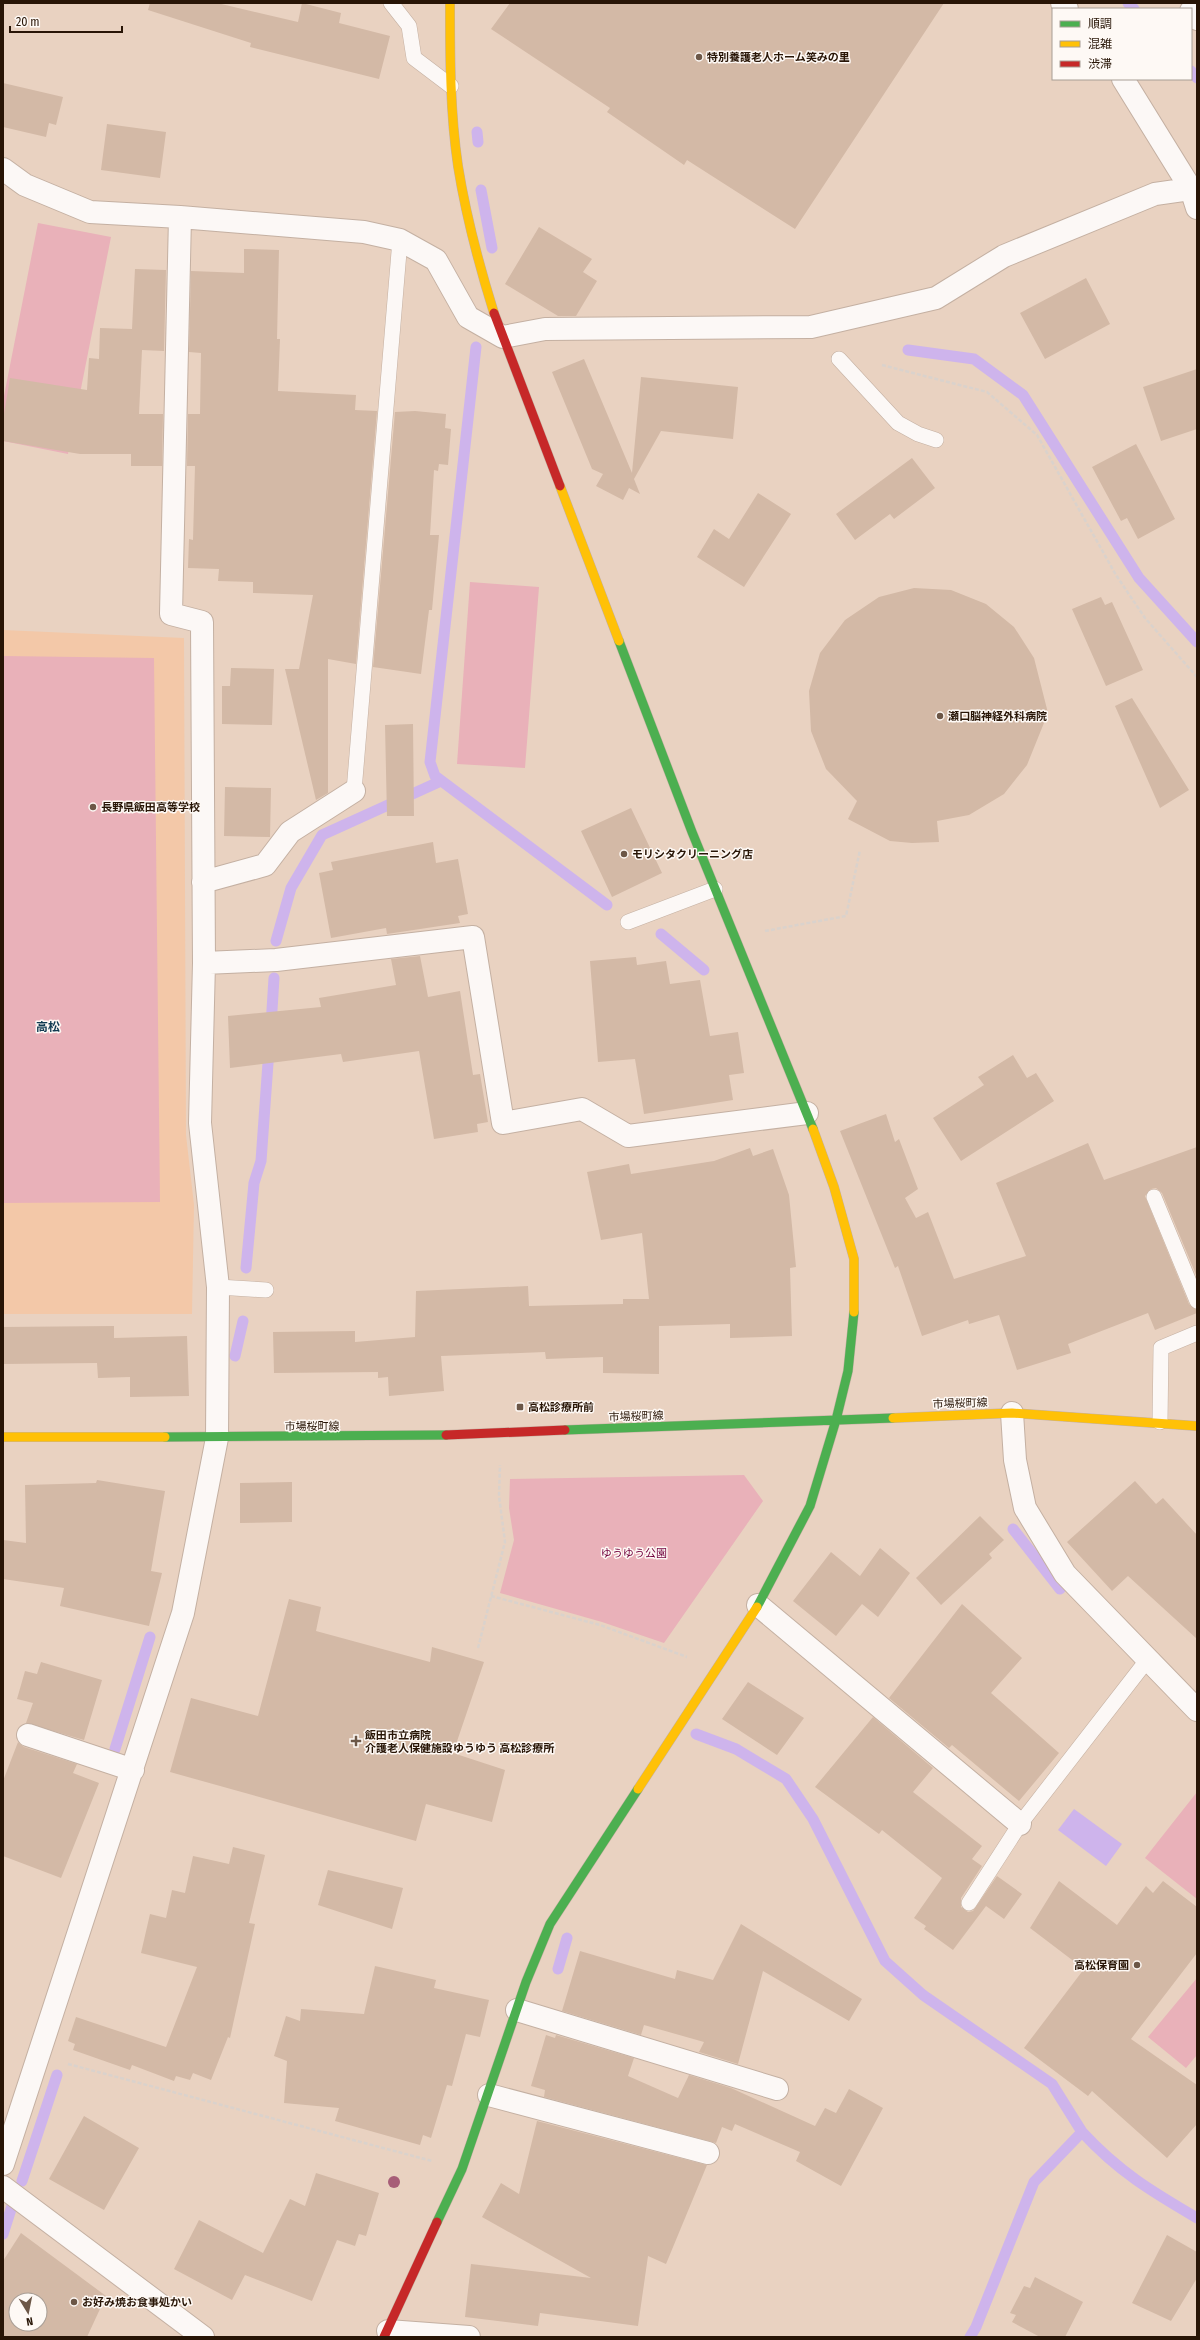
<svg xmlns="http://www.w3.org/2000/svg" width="1200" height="2340" viewBox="0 0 1200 2340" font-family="'Fira Sans Condensed','Noto Sans JP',sans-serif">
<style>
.built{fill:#f3c8a8}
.green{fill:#e9b1b9}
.water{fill:#ceb4ec}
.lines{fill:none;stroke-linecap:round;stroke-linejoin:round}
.stream{stroke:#ceb4ec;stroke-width:11}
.building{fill:#d3b9a6;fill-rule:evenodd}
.lane-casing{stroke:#c4b0a2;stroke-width:16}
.street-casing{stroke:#c4b0a2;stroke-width:24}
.fast-casing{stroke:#c4b0a2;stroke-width:10}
.slow-casing{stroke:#c4b0a2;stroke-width:10}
.jam-casing{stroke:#c4b0a2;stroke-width:10}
.path{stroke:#dad2cc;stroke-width:2.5;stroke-dasharray:4 2;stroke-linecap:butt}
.lane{stroke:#fcf8f6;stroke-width:15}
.street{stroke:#fcf8f6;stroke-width:22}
.fast{stroke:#4caf50;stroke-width:9}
.slow{stroke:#ffc107;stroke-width:9}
.jam{stroke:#c62828;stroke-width:9}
.tree{fill:#a75e78}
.poi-dot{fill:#6c5747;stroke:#fef9f5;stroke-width:1.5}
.labels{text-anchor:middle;stroke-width:3;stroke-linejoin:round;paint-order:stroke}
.poi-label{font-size:11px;font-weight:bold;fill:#281506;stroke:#fef9f5;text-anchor:start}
.street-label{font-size:11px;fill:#281506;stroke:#fef9f5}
.park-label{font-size:11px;fill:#71003c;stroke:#fef9f5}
.neighbourhood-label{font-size:12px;font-weight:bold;fill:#113a51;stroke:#fef9f5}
</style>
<rect width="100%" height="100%" fill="#e9d2c1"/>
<path class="built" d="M 3,630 L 184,638 L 186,1135 L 194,1205 L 192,1314 L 3,1314 Z"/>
<path class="green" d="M 38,223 L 111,237 L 68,454 L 3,441 L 3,401 Z
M 470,582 L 539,587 L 525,768 L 457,764 Z
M 3,656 L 154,658 L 160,1202 L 3,1203 Z
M 744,1475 L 763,1501 L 664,1643 L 602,1622 L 500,1593 L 514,1540 L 509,1508 L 510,1479 Z
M 1197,1792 L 1197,1899 L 1145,1858 Z
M 1197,1978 L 1197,2055 L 1186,2068 L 1148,2037 Z"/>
<path class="water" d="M 1074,1809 L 1122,1844 L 1106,1866 L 1058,1830 Z"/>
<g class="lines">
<path class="stream" d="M 1128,3 L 1134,9
M 1191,71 L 1197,78
M 477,132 L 478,142
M 481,190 L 492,248
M 476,347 L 430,762 L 435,776 L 607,905
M 908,350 L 974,359 L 1023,395 L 1139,578 L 1197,642
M 661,934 L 704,970
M 276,941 L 291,888 L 322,835 L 441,781
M 271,1026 L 274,978
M 246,1268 L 254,1183 L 261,1161 L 269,1049
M 235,1356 L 243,1321
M 1013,1529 L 1060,1589
M 696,1734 L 736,1749 L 786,1779 L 813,1819 L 885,1961 L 923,1995 L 1052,2084 L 1082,2132 L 1034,2182 L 976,2327 L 970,2337
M 115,1749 L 150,1637
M 558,1969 L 567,1938
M 1082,2132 C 1119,2172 1151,2191 1197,2218
M 22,2181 L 57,2075
M 3,2234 L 12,2206"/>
</g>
<path class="building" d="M 150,3 L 217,3 L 298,22 L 302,3 L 341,13 L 339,23 L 390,36 L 379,79 L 250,47 L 251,43 L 148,10 Z
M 510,3 L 944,3 L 795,229 L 687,160 L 684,165 L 607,112 L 610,108 L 491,29 Z
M 3,83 L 63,97 L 56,125 L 49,123 L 46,137 L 3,127 Z
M 107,124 L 166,132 L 160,178 L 101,170 Z
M 539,227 L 592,259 L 583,272 L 597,281 L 576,316 L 558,316 L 505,284 Z
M 244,249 L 279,250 L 277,339 L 280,339 L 278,391 L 356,395 L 355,410 L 377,411 L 356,664 L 328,659 L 328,793 L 316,800 L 285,669 L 299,669 L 313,595 L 253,593 L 253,582 L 218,581 L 219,569 L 188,568 L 189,539 L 193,540 L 195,466 L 187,466 L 188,414 L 200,414 L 201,353 L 189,352 L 191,271 L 244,273 Z
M 135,269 L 166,270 L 164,351 L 142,350 L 139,414 L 163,414 L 162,466 L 131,466 L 131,454 L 80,454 L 3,441 L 3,420 L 10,378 L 87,390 L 89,358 L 99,359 L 100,328 L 132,329 Z
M 1086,278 L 1110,324 L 1045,359 L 1020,313 Z
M 584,359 L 632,473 L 641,377 L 738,387 L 733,439 L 661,431 L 634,479 L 640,494 L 629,488 L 623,500 L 596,486 L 603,474 L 592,469 L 552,372 Z
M 1197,369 L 1197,429 L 1161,441 L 1143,387 Z
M 415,411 L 446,414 L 445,428 L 451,429 L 448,465 L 439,464 L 438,471 L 434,470 L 430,535 L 439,535 L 432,610 L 429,610 L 421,674 L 373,667 L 395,412 Z
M 1136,444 L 1175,519 L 1138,539 L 1127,518 L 1121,521 L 1092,467 Z
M 912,458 L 935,488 L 894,519 L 890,514 L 855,540 L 836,514 Z
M 758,493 L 791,514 L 744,587 L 697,557 L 714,529 L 729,539 Z
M 914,588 L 951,590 L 986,604 L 1014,627 L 1034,658 L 1048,713 L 1027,765 L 1004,794 L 969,815 L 937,821 L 939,842 L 912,843 L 890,841 L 848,819 L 857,801 L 826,769 L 811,731 L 809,691 L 820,653 L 845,620 L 879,597 Z
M 1101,597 L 1105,605 L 1112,602 L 1143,670 L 1106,686 L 1072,609 Z
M 231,668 L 274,669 L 272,725 L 222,724 L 222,686 L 230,686 Z
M 1132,698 L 1189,790 L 1160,808 L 1115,706 Z
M 413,724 L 414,816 L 387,816 L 385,725 Z
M 225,787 L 271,788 L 270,837 L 224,836 Z
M 631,808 L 662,873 L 612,897 L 581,831 Z
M 433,842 L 436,863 L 458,859 L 468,914 L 458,916 L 460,923 L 387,934 L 386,928 L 331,938 L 319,873 L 333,870 L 331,862 Z
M 420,956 L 428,997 L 460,991 L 473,1075 L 480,1074 L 488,1122 L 477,1124 L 478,1132 L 434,1139 L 419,1051 L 343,1062 L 341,1054 L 230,1068 L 228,1016 L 321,1007 L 319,998 L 396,985 L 391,959 Z
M 636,957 L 637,965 L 666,961 L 670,984 L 700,980 L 710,1036 L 738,1032 L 744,1073 L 729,1075 L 733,1100 L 644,1114 L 635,1059 L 598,1062 L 590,961 Z
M 1013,1055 L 1027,1078 L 1036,1073 L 1054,1101 L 961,1161 L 933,1118 L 984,1085 L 978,1077 Z
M 886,1114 L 895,1142 L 899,1139 L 918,1189 L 905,1198 L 916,1218 L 928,1212 L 954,1279 L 1026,1256 L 996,1183 L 1088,1143 L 1104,1180 L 1197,1147 L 1197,1277 L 1162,1193 L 1156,1188 L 1151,1189 L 1145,1196 L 1189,1304 L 1197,1310 L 1197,1313 L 1155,1330 L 1148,1313 L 1068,1344 L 1071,1353 L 1017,1370 L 999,1315 L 969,1324 L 968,1320 L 922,1336 L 898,1266 L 895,1268 L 840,1131 Z
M 750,1148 L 753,1156 L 773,1149 L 789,1195 L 796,1267 L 790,1268 L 792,1336 L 730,1338 L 730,1324 L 659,1326 L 659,1374 L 603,1373 L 603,1357 L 546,1359 L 545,1352 L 441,1356 L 444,1391 L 389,1396 L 388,1377 L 378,1378 L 378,1372 L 274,1373 L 273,1332 L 355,1331 L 355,1342 L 415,1337 L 416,1291 L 528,1286 L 529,1306 L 623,1304 L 623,1299 L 649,1299 L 642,1233 L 601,1240 L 587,1172 L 629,1164 L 631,1174 L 714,1161 Z
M 114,1326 L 114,1338 L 187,1336 L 189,1396 L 130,1397 L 130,1377 L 98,1378 L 97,1363 L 3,1364 L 3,1327 Z
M 97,1480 L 165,1491 L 151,1571 L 162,1573 L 149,1626 L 60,1606 L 64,1588 L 3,1579 L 3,1540 L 26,1543 L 25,1485 L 96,1483 Z
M 1135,1481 L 1156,1504 L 1163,1498 L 1197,1535 L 1197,1639 L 1128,1576 L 1112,1591 L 1067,1542 Z
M 292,1482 L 292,1522 L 240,1523 L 240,1483 Z
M 980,1516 L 1004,1540 L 989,1554 L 992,1558 L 941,1605 L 916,1578 Z
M 880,1548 L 910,1573 L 878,1617 L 862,1604 L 836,1636 L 793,1601 L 831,1552 L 860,1576 Z
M 289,1599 L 321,1607 L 316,1631 L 430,1662 L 432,1647 L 484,1662 L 453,1753 L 505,1770 L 492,1822 L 426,1804 L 416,1841 L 170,1772 L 191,1698 L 258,1716 Z
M 962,1604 L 1022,1658 L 991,1693 L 1059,1753 L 1019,1801 L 952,1745 L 949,1748 L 889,1698 Z
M 41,1662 L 102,1680 L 84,1740 L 26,1723 L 33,1703 L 17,1699 L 25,1671 L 37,1674 Z
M 748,1682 L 804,1718 L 777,1755 L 722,1719 Z
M 873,1717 L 933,1768 L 913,1792 L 982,1846 L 972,1859 L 982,1866 L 961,1898 L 961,1907 L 968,1912 L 973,1911 L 997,1876 L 1022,1894 L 1004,1919 L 986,1906 L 953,1950 L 924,1929 L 926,1926 L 914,1918 L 942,1878 L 882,1830 L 879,1834 L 815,1787 Z
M 18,1742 L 24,1747 L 77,1764 L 73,1773 L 99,1783 L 61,1878 L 3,1856 L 3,1781 Z
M 233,1847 L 265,1855 L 249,1923 L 255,1924 L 230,2038 L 228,2037 L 211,2080 L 193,2073 L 190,2080 L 176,2076 L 174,2081 L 132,2065 L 130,2070 L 73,2050 L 75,2044 L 68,2041 L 76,2017 L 166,2047 L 197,1967 L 141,1953 L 150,1914 L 166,1918 L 172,1890 L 185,1893 L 193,1856 L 229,1864 Z
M 328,1870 L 403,1888 L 392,1929 L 318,1905 Z
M 1059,1881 L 1117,1925 L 1146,1886 L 1153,1893 L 1163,1881 L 1197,1907 L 1197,1953 L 1131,2039 L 1197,2085 L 1197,2124 L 1167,2158 L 1092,2091 L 1088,2096 L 1024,2048 L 1084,1969 L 1030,1928 Z
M 741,1924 L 862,1999 L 849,2021 L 763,1971 L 738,2064 L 699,2052 L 704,2042 L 644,2025 L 641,2035 L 562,2011 L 580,1951 L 675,1979 L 677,1970 L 713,1980 Z
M 375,1966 L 436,1980 L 434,1988 L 489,2000 L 480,2037 L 466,2034 L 452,2086 L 447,2085 L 431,2138 L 423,2135 L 420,2145 L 335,2121 L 339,2108 L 284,2103 L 287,2061 L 274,2056 L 286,2016 L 300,2021 L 301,2009 L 364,2014 Z
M 546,2035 L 555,2038 L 556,2035 L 634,2058 L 628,2076 L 678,2098 L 689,2075 L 731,2088 L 815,2126 L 825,2108 L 836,2113 L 849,2089 L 883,2108 L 841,2186 L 796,2161 L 800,2152 L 735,2124 L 732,2131 L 722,2127 L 716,2143 L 544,2097 L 545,2090 L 531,2086 Z
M 84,2116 L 139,2148 L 104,2210 L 49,2179 Z
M 537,2121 L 707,2165 L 666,2264 L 648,2256 L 638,2326 L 540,2313 L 538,2326 L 465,2317 L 471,2264 L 591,2278 L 482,2217 L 501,2183 L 519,2194 Z
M 316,2173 L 379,2193 L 366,2236 L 359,2234 L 355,2246 L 337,2240 L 312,2301 L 245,2275 L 232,2300 L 174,2269 L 199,2220 L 263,2253 L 290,2199 L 305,2206 Z
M 21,2233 L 106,2296 L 87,2337 L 3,2337 L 3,2261 ZM 16,2300 L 40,2300 L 40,2324 L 16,2324 Z
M 1167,2235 L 1197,2252 L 1197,2278 L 1171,2321 L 1132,2303 Z
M 1035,2277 L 1083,2302 L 1065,2337 L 1040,2337 L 1012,2322 L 1016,2315 L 1010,2313 L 1024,2286 L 1030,2288 Z"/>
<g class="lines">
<defs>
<path id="lane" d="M 391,3 L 409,26 L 414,58 L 451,86
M 839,359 L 898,423 L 918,434 L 936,440
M 354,791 L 400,240
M 628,922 L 715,889
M 1154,1197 L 1197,1301
M 218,1287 L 266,1290
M 1160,1422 L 1161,1348 L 1197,1333
M 969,1903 L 1020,1824 L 1148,1659"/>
<path id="street" d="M 1062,3 L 1067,9
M 1191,11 L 1197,19
M 1123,79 L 1191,189 L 1197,208
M 3,169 L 25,185 L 90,212 L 180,217 L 364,232 L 400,240 L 436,260 L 468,317 L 503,337 L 545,329 L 811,327 L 936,298 L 1004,256 L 1155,194 L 1197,188
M 203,882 L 265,865 L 290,832 L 354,791
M 204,963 L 276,960 L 473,937 L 503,1123 L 582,1109 L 628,1136 L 807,1113
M 1012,1413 L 1015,1460 L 1025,1508 L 1065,1574 L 1197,1710
M 758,1605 L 1020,1824
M 28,1735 L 133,1770
M 517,2010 L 777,2089
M 489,2095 L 708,2153
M 3,2164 L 183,1613 L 217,1438 L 218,1287 L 200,1123 L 204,963 L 202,622 L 171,614 L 180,217
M 3,2187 L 203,2337
M 388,2331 L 469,2337"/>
<path id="fast" d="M 619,641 L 692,832 L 813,1129
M 565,1430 L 893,1418
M 165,1437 L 446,1435
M 757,1607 L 810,1506 L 836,1420 L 848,1371 L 854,1312
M 437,2222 L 462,2169 L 526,1982 L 550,1924 L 638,1789"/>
<path id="slow" d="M 450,3 C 450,58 450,112 458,166 C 466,216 479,265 494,313
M 560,486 L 619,641
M 813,1129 L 834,1187 L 854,1259 L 854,1312
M 893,1418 L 1012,1413 L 1197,1426
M 3,1437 L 165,1437
M 638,1789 L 757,1607"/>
<path id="jam" d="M 494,313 L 560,486
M 446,1435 L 565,1430
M 384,2337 L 437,2222"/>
</defs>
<use href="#lane" class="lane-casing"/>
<use href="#street" class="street-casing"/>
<use href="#fast" class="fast-casing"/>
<use href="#slow" class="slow-casing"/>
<use href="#jam" class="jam-casing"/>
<path class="path" d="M 882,365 L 987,392 L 1037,435 L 1116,575 L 1145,618 L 1197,677
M 765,931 L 846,916 L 860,850
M 491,1596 L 600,1625 L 687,1657
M 478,1648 L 505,1542 L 499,1496 L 500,1465
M 68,2064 L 432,2161"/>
<use href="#lane" class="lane"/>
<use href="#street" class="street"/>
<use href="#fast" class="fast"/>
<use href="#slow" class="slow"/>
<use href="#jam" class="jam"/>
</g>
<circle class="tree" cx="394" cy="2182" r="6"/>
<g class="poi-dot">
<circle cx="699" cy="57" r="4"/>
<circle cx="940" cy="716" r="4"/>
<circle cx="93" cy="807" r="4"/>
<circle cx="624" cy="854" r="4"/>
<rect x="516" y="1403" width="8" height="8" rx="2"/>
<path d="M354 1735h4v4h4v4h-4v4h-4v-4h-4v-4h4z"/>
<circle cx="1137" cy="1965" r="4"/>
<circle cx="74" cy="2302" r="4"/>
</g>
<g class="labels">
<g class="poi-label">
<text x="707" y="61">特別養護老人ホーム笑みの里</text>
<text x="948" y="720">瀬口脳神経外科病院</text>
<text x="101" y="811">長野県飯田高等学校</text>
<text x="632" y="858">モリシタクリーニング店</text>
<text x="528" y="1411">高松診療所前</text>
<text x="365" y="1739">飯田市立病院<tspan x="365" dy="13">介護老人保健施設ゆうゆう 高松診療所</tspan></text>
<text x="1129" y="1969" text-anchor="end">高松保育園</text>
<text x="82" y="2306">お好み焼お食事処かい</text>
</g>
<g class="street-label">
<text transform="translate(960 1403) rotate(-2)" y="4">市場桜町線</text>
<text transform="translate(636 1416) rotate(-2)" y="4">市場桜町線</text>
<text x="312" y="1430">市場桜町線</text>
</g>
<g class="park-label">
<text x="634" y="1557">ゆうゆう公園</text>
</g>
<g class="neighbourhood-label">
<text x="48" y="1031">高松</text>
</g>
</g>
<rect width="1200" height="2340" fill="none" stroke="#281506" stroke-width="8"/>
<rect x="1052" y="8" width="140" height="72" fill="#fef9f5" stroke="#a89e95"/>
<rect x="1060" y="21" width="20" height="6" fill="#4caf50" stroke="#a89e95"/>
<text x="1088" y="28" font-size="12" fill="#281506">順調</text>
<rect x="1060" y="41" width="20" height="6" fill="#ffc107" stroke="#a89e95"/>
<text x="1088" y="48" font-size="12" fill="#281506">混雑</text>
<rect x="1060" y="61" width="20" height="6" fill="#c62828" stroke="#a89e95"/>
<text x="1088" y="68" font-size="12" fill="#281506">渋滞</text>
<g transform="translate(28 2312) rotate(170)"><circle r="19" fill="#fef9f5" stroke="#a89e95"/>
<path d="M0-3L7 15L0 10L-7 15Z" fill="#6c5747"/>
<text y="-6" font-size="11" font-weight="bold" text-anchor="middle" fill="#281506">N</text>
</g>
<path d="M10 26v6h112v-6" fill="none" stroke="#281506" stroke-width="2"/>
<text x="16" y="26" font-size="12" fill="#281506" stroke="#fef9f5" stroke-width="3" paint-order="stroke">20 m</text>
</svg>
